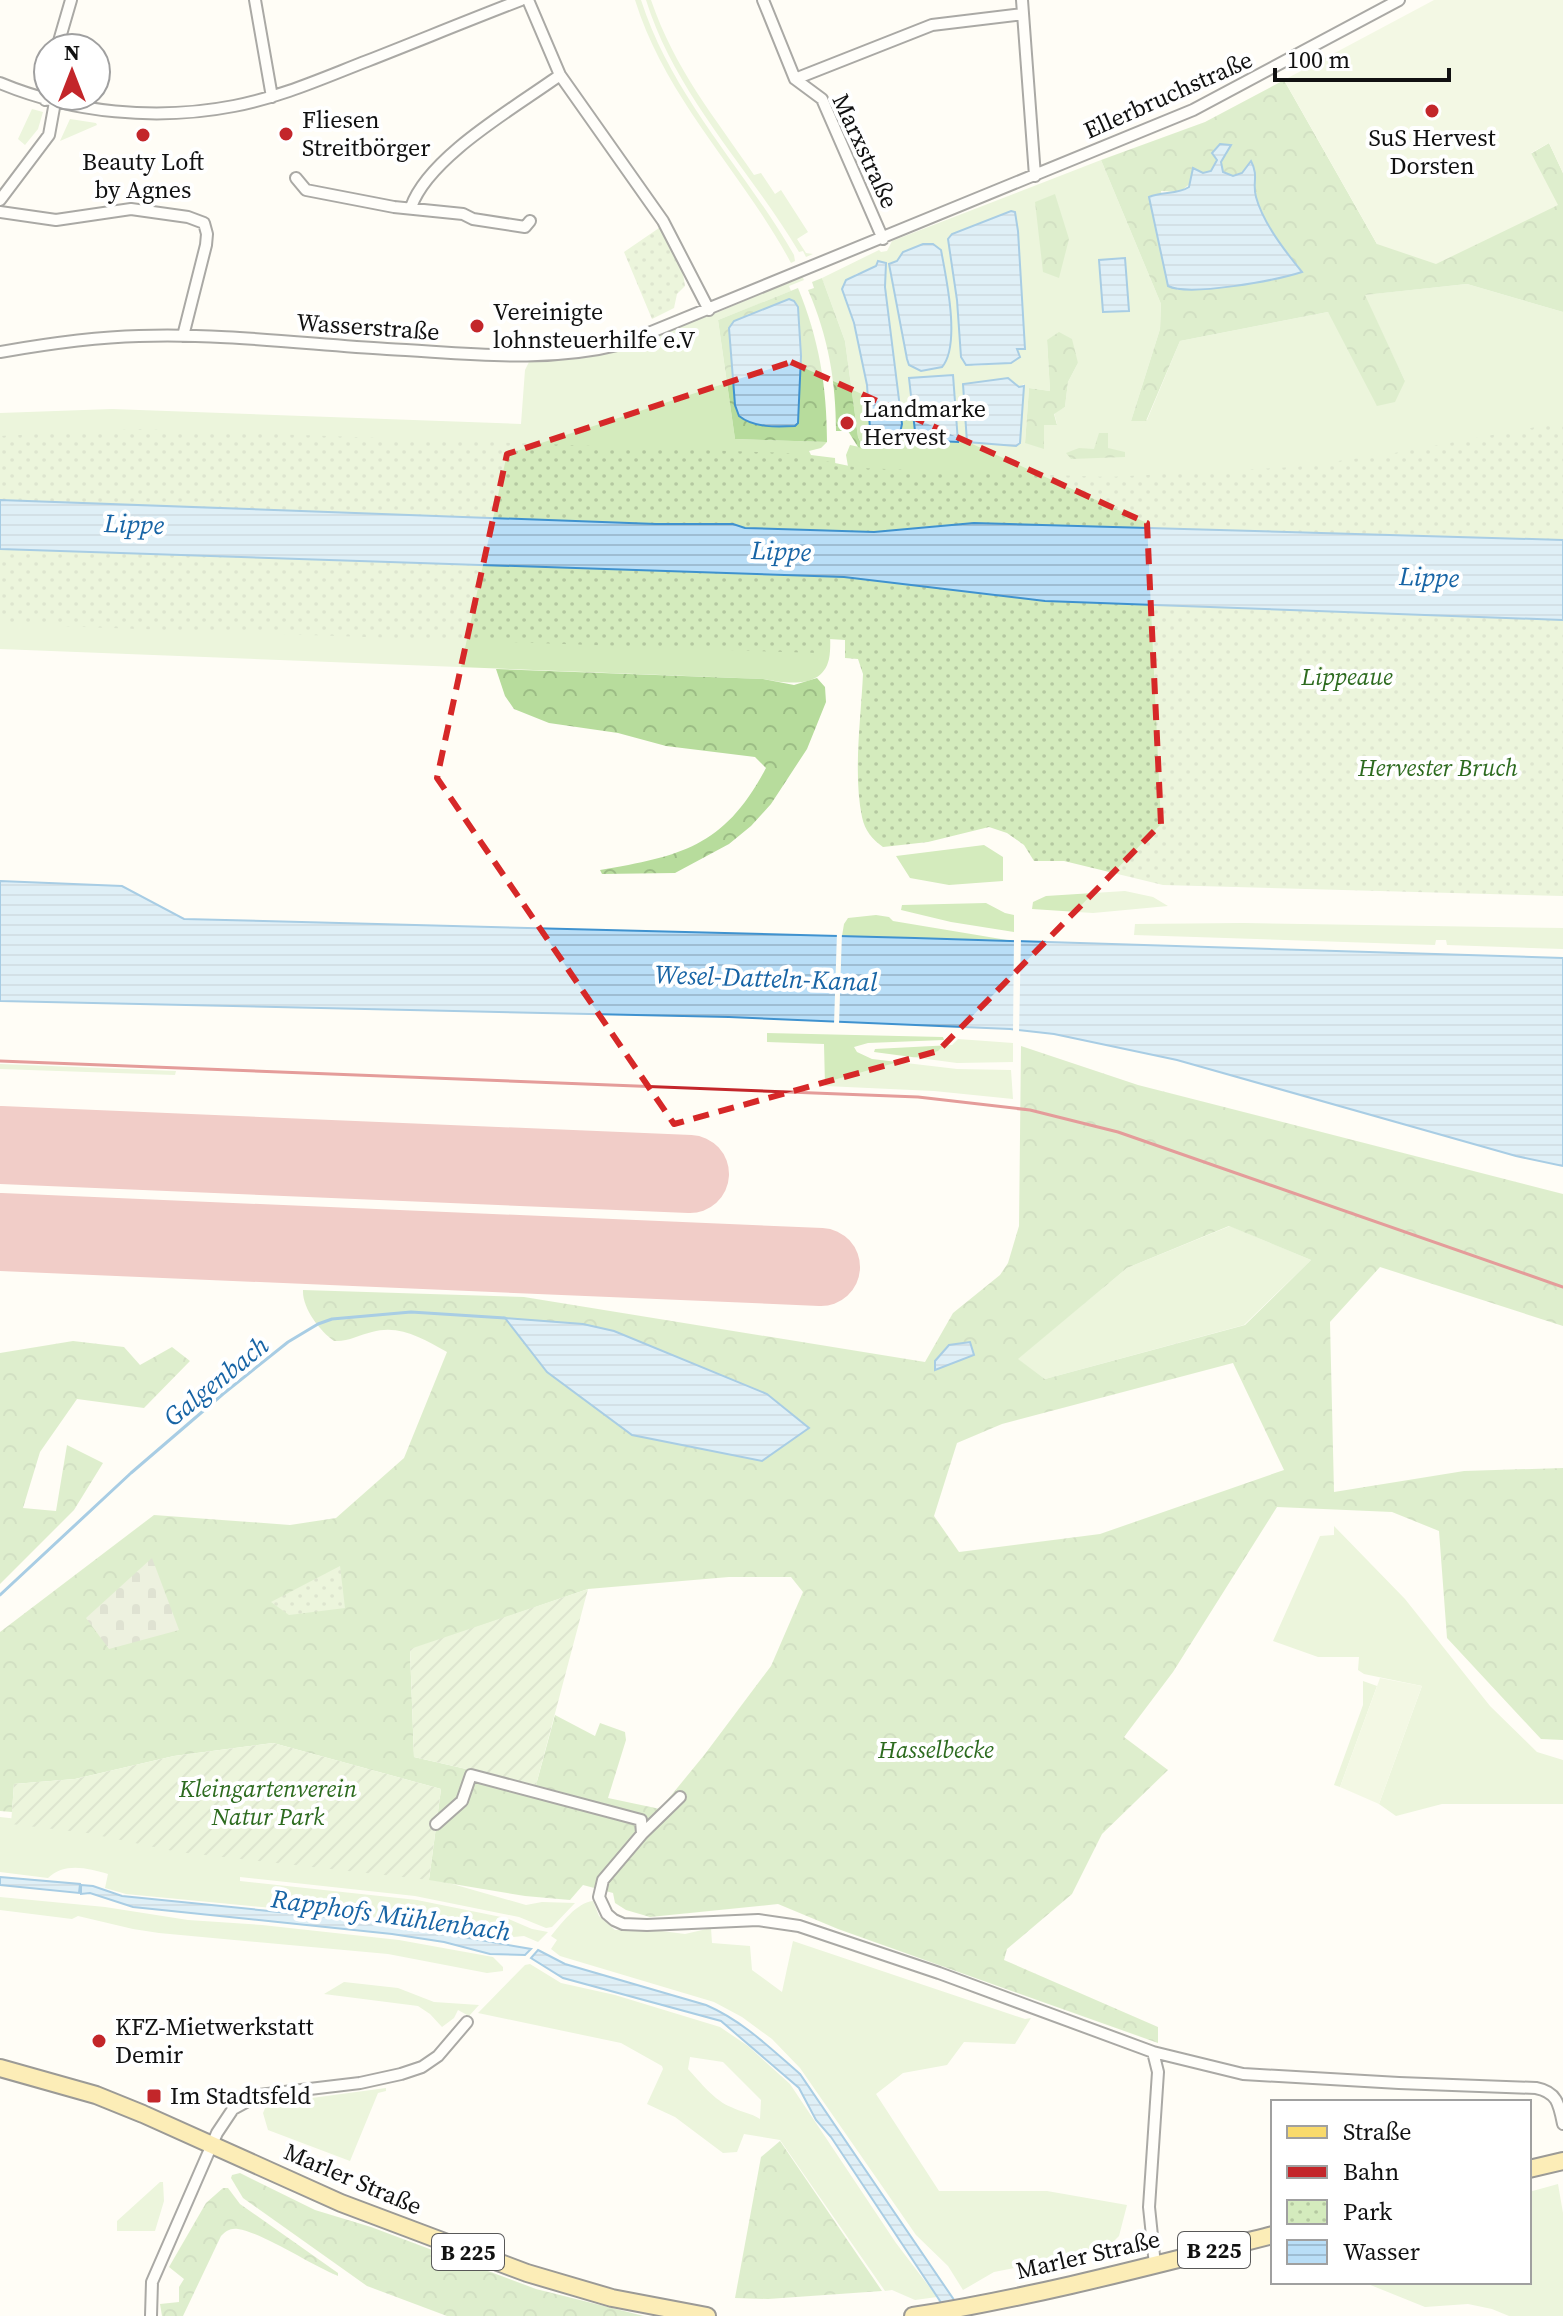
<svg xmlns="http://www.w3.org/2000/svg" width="1563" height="2316" viewBox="0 0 1563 2316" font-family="'Source Serif 4',serif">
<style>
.grass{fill:#d4ebbd;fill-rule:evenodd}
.forest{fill:url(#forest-crowns);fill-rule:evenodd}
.cemetery{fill:url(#cemetery-stones)}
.park{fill:url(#park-dots)}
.garden{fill:url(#garden-furrows)}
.pitch{fill:#e5f2cf}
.water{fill:url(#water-rules);stroke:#3f92cf;stroke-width:2}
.pier{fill:#fffdf5}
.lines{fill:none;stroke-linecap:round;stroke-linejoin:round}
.stream{stroke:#3f92cf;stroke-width:3}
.runway{stroke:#e19290;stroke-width:78}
.minor-casing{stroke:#444;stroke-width:14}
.primary-casing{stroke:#222;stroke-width:20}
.minor{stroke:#fff;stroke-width:10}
.primary{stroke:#f9da6b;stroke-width:16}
.rail{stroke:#c3262a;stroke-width:3}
.marked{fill:none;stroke:#d62828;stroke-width:6;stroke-dasharray:16 10;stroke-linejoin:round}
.poi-dot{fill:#c3262a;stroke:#fff;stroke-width:3}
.labels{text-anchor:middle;stroke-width:8;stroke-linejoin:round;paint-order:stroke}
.shield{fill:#fff;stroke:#585858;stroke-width:2}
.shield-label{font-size:22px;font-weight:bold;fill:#111}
.street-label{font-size:24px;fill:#111;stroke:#fff}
.poi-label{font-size:24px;fill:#111;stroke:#fff;text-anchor:start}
.park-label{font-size:24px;font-style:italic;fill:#2d6b1f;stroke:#fff}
.water-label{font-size:26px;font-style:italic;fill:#1764a5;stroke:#fff}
</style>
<defs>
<pattern id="forest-crowns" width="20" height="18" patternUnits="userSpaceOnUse" patternTransform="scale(2)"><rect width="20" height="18" fill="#b7dc9c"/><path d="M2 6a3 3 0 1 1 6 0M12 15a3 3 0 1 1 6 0" fill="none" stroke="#9cbc85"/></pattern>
<pattern id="cemetery-stones" width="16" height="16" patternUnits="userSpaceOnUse" patternTransform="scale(2)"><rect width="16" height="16" fill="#d8e3c4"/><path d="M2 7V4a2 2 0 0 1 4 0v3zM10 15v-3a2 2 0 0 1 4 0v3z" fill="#b8c2a7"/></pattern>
<pattern id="park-dots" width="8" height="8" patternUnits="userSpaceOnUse" patternTransform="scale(2)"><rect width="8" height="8" fill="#d4ebbd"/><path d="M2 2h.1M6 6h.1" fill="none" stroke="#b5c8a1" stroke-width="1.8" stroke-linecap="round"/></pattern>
<pattern id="garden-furrows" width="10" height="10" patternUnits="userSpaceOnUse" patternTransform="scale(2)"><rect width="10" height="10" fill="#d4ebbd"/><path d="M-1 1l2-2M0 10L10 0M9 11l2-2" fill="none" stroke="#b5c8a1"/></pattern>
<pattern id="water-rules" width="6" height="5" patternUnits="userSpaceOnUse" patternTransform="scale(2)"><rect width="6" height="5" fill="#b9def7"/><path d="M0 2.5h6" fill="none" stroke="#9ebdd3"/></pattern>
</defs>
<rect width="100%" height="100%" fill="#fffdf5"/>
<path class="grass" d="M 635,0 L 641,0 C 672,97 744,168 794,255 L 795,261 L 791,263 C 743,173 666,100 635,0 Z
M 646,0 L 651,0 C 675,70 714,116 754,175 L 761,173 L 775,194 L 781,190 L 808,232 L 797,239 L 806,253 L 813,254 L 806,257 L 803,251 L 799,252 C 749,168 676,96 646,0 Z
M 32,109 L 43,112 L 38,129 L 25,145 L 18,139 Z
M 70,119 L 96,123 L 97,125 L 60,141 Z
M 1101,160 L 1161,304 L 1160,329 L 1131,421 L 1147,420 L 1180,341 L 1328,312 L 1405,381 L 1364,295 L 1467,284 L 1563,312 L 1563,451 L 1452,499 L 849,472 L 846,455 L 850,445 L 864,448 L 858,437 L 845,341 L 822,278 L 879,250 L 881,252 L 887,251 L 892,241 ZM 1015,212 L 1025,349 L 1017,349 L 1011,363 L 974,366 L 962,361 L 955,283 ZM 941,250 L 949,307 L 909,365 L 889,263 L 897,261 L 901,256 ZM 878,261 L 886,263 L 885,287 L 902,424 L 900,433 L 874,432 C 866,417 869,399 866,382 C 861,350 853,320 842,289 L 856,274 L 877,266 ZM 1047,340 L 1078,363 L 1068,382 L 1065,407 L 1054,413 L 1057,424 L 1043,425 L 1025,443 L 1029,388 L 1050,391 ZM 1008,378 L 1019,387 L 1024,384 L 1020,443 L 967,442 L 963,384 Z
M 802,276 L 804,280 L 789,286 L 791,291 L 718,320 L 735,439 L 827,442 L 821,448 L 809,451 L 811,455 L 835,458 L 836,480 L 0,500 L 0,413 L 112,409 L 521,424 L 525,370 L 529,362 L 585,358 L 614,351 L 721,311 Z
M 0,549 L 830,626 C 830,637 831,649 829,659 C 822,690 785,683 763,679 L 0,649 Z
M 984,845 L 1003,857 L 1003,881 L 949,885 L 910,878 L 896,856 Z
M 1125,891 L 1153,897 L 1168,906 L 1093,913 L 1032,909 L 1033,902 L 1046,896 Z
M 986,903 L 1005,913 L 1014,915 L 1014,932 L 951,922 L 901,910 L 902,905 Z
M 876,915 L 889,917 L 893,921 L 1007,940 L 842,936 L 844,924 L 848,918 Z
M 1243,923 L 1563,928 L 1563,949 L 1447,945 L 1446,940 L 1436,940 L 1435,945 L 1134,935 L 1135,924 Z
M 767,1033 L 943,1037 L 944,1040 L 868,1043 L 854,1047 L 857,1052 L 872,1059 L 957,1069 L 1011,1070 L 1013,1099 L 934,1091 L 825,1086 L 824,1044 L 767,1042 Z
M 958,1039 L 1013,1043 L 1013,1062 L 957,1063 L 874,1052 L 875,1049 L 952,1045 Z
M 0,1064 L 176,1071 L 175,1075 L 0,1069 Z
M 1230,1226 L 1311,1260 L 1244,1325 L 1045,1379 L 1017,1359 L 1127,1268 Z
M 1334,1526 L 1405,1599 L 1490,1706 L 1537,1752 L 1563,1760 L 1563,1804 L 1442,1804 L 1396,1816 L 1379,1804 L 1422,1686 L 1364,1674 L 1358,1670 L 1359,1657 L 1318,1657 L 1273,1641 L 1320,1536 L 1334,1535 Z
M 1363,1681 L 1377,1686 L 1340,1787 L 1334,1785 L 1363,1705 Z
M 0,1817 L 89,1827 L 428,1877 L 526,1905 L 542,1902 L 575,1903 L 552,1927 L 546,1928 L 519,1917 L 415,1896 L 240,1877 L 240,1881 L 417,1900 L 506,1918 L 532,1929 L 548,1932 L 538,1942 L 524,1936 L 501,1938 L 437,1924 L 126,1894 L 105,1888 L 108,1874 C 88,1868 64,1862 48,1878 L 0,1872 Z
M 0,1897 L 105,1907 L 188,1920 L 262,1925 L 399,1940 L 493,1957 L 503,1967 L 503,1971 L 487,1973 L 388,1954 L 159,1933 L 133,1929 L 78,1916 L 72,1919 L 0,1910 Z
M 593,1901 L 599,1916 L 615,1930 L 654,1930 L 685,1934 L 711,1928 L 712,1943 L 750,1946 L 752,1970 L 782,1992 L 793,1941 L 1025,2019 L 1031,2018 L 1015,2044 L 964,2042 L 947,2065 L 903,2073 L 876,2094 L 939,2191 L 1047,2191 L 1127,2205 L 1119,2236 L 1111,2244 L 1092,2253 L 994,2272 L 963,2290 L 948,2266 L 916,2235 L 800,2068 L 772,2039 L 742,2017 L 714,2002 L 560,1956 L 551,1949 L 557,1940 L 551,1936 C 562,1923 576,1903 593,1901 Z
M 530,1964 L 561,1983 L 615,1995 L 720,2027 L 748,2046 L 790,2084 L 896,2243 L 937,2297 L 915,2300 L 892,2290 L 885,2291 L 780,2140 L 744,2134 L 737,2152 L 723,2153 L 675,2117 L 647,2104 L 663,2069 L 662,2066 L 621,2043 L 478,2013 L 525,1965 ZM 690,2057 L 723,2062 L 761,2100 L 760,2119 C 751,2113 741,2112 731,2107 C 715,2101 700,2082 688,2069 Z
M 344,1982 L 398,1988 L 434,2002 L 479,2005 L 469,2016 L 458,2010 L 454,2018 L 442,2027 L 430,2014 L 418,2006 L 324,1994 Z
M 386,2088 L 386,2091 L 378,2093 L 350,2161 L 268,2130 L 263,2113 L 267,2104 Z
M 160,2182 L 163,2182 L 164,2201 L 155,2231 L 117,2231 L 117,2221 Z
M 1558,2184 L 1563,2213 L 1563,2316 L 1509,2316 L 1492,2309 L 1468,2304 L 1425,2307 L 1363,2282 L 1529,2282 L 1529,2192 Z"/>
<path class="forest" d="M 1284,80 L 1377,244 L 1549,143 L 1563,173 L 1563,312 L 1467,284 L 1365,295 L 1405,381 L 1395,402 L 1377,406 L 1328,312 L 1180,341 L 1146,421 L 1131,421 L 1160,329 L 1161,304 L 1101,160 L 1205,122 ZM 1227,154 L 1220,162 L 1223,172 L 1233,176 L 1242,173 L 1250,162 C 1258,174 1253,179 1255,193 C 1257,215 1288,254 1302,271 C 1263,286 1218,287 1177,290 L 1161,191 L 1180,192 L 1203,173 L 1211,171 L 1217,160 Z
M 1055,194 L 1069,239 L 1059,278 L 1043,272 L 1035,202 Z
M 822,278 L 845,341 L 858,437 L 864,449 L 858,447 L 848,431 L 836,431 C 836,381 828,336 808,290 L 814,288 L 812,282 Z
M 798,288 C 819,339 827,387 827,442 L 735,439 L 718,320 Z
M 1059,332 L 1072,339 L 1078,363 L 1068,382 L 1065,407 L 1054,414 L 1057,425 L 1044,425 L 1044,449 L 1025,443 L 1029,388 L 1050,391 L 1047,340 Z
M 1099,433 L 1108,433 L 1108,448 L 1125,452 L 1125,457 L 1071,459 L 1066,453 L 1079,448 L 1094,449 Z
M 496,669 L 763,679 L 794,685 L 817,678 L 825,687 L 826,702 L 807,749 L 771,804 L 751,826 L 729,844 L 675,873 L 602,874 L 600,870 C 682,856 725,846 766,768 L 755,757 L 666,746 L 618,733 L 549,723 L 514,709 L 505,696 Z
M 1021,1046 L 1138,1085 L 1563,1194 L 1563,1326 L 1380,1267 L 1330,1322 L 1334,1492 L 1464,1471 L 1563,1468 L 1563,1740 L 1541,1739 L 1447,1638 L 1439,1531 L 1392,1512 L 1277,1507 L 1173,1672 L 1124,1737 L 1168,1770 L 1102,1834 L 1072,1894 L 1007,1949 L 1004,1960 L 1158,2027 L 1158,2043 L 838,1929 L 778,1904 L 650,1917 L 626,1910 L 615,1903 L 613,1893 L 583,1885 L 570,1900 L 525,1896 L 429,1880 L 441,1789 L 273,1743 L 174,1756 L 75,1779 L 14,1784 L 12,1812 L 0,1811 L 0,1632 L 154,1515 L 290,1525 L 336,1518 L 404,1458 L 447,1352 C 423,1339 400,1324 372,1332 C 359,1335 348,1342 334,1341 C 320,1331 302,1308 303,1290 L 524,1297 L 925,1362 L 953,1313 L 1000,1275 L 1008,1263 L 1019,1226 ZM 1229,1226 L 1311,1260 L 1245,1325 L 1045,1379 L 1018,1359 L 1127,1268 ZM 1233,1363 L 1284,1470 L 1100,1534 L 959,1552 L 934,1516 L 957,1443 L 1002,1424 ZM 729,1577 L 791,1577 L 803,1592 L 771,1666 L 705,1754 L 660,1809 L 608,1798 L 626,1740 L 625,1732 L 600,1723 L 595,1736 L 555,1715 L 536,1785 L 414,1757 L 410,1650 L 588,1589 Z
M 73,1341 L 124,1347 L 140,1365 L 172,1347 L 190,1361 L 144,1408 L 77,1399 L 40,1452 L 23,1508 L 56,1511 L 67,1445 L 103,1463 L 74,1510 L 0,1584 L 0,1353 Z
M 780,2141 L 882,2291 L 768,2299 L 735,2298 L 761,2157 Z
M 240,2173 L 315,2210 L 371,2227 L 536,2289 L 644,2316 L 447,2316 L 367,2286 L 243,2198 L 231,2178 L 232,2175 Z
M 223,2188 L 228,2188 L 240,2204 L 338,2273 L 338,2276 C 311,2265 263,2233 238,2229 C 230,2228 226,2231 221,2236 L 183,2316 L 162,2316 L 160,2304 L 179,2302 L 179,2287 L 184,2279 L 169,2267 L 206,2203 Z"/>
<path class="cemetery" d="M 152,1558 L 179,1630 L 109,1649 L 86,1618 Z"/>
<path class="park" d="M 659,228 L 682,268 L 685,286 L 677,294 L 674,308 L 652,319 L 624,252 Z
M 1563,422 L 1563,896 L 1163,885 L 1064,861 L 1034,861 L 1024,845 L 1007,833 L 989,827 L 928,842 L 883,847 C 872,839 865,831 862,817 C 853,774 861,718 863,674 L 858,659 L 845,658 L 845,640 L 829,639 L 827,650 L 820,653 L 785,652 L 0,624 L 0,436 L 138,429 L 787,453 L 859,468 L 1109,477 L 1295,467 L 1389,454 Z
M 340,1566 L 345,1608 L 289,1615 L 271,1602 Z"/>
<path class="garden" d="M 588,1589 L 536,1785 L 414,1757 L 410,1649 Z
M 273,1743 L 441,1789 L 429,1880 L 178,1852 L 87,1833 L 11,1824 L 14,1784 L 75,1779 L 174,1756 Z"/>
<path class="pitch" d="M 1434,0 L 1563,0 L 1563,173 L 1549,143 L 1531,153 L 1558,205 L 1436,264 L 1377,244 L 1284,80 Z
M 1380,1678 L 1422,1686 L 1379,1804 L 1340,1787 Z"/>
<path class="water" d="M 1220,144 L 1231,145 L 1221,162 L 1223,172 L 1233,176 L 1242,173 L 1251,161 C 1259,176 1252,183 1256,197 C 1263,223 1285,251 1302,272 C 1277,280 1189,297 1168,286 L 1149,197 C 1162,191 1177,195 1189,187 L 1193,168 L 1203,173 L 1211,171 L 1217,160 L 1212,153 Z
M 1011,211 L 1015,212 L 1018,231 L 1025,349 L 1017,349 L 1020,357 L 1011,363 L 966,365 L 961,357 L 957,300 L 948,239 L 952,234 Z
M 923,244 L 933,244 L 941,250 C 946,277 961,345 942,367 L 921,371 L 909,365 L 907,359 L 889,264 L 897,261 L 903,252 Z
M 1125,258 L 1129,311 L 1103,312 L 1099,260 Z
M 878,261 L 886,263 L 885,287 L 902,424 L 900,433 L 874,432 L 870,429 L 867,385 L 854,323 L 842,289 L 846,280 L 876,266 Z
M 789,299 L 794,301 L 798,307 L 801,356 L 798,423 L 795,426 C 777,427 754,428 739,416 L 735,405 L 729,328 L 734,321 Z
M 953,375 L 958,442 L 916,440 L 909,378 Z
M 1008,378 L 1019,387 L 1024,386 L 1020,443 L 1016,446 L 967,442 L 963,384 Z
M 0,500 L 656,524 L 733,524 L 745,528 L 874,532 L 974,523 L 1563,540 L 1563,620 L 1045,601 L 844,577 L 0,549 Z
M 0,881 L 122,886 L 184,919 L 915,938 L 1563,958 L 1563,1166 L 1516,1156 L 1177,1060 L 1054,1034 L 1010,1029 L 729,1017 L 0,1001 Z
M 505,1318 L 583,1324 L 614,1331 L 767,1394 L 809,1428 L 762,1461 L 632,1435 L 547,1372 Z
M 970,1342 L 974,1355 L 935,1370 L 935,1361 L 949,1345 Z
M 0,1877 L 80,1884 L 79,1893 L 0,1885 Z
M 81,1885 L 93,1886 L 122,1896 L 378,1922 L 531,1949 L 525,1955 L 490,1954 L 444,1942 L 392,1934 L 133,1907 L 90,1893 L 81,1894 Z
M 538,1950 L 565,1964 L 706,2005 C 743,2021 770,2048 800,2074 L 965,2316 L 950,2316 L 831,2137 L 816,2120 L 799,2088 L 721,2021 L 563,1978 L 531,1958 Z"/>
<path class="pier" d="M 837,932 L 842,932 L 839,1025 L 834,1025 Z
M 1014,937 L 1021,937 L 1019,1034 L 1013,1034 Z"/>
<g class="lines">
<path class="stream" d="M 0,1595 L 131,1473 L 223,1394 L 288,1342 L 318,1324 L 332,1319 L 411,1312 L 505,1318"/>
<path class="runway" d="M 0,1145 L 690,1174
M 0,1232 L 821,1267"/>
<defs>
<path id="minor" d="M 255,0 L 272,97
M 528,0 L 560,75 L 663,221 L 709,310
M 763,0 L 795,79 L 822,99 L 883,239
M 1022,0 L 1035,176
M 57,48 L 71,0
M 795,79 L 932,25 L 1023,14
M 0,83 C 72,113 157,121 234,106 C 281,97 323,78 367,61 C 418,41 469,20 521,0
M 45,100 L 48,81
M 296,178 L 306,190 L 394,207 L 463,214 L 473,219 L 525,227 L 530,221
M 0,200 L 49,135 L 55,102
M 411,207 C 429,156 516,107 560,75
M 0,212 L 56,220 L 131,209 L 188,217 L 204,223 L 207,234 L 206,245 L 183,336
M 0,352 C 46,344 92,337 139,336 C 221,333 305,344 387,349 C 467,353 543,364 622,344 L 1193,110 L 1399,0
M 680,1797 L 642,1834 L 603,1880 L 599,1897 L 607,1914 L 614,1920 L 623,1924 L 647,1925 L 758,1920 L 799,1926 L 939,1973 L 1153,2052 L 1243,2074 L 1399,2083 L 1536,2088 C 1557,2092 1559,2104 1563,2124
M 436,1824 L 462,1801 L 471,1775 L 641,1820 L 642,1834
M 1153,2052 L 1158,2072 L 1149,2207 L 1155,2265
M 151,2316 L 152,2282 L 217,2133 L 233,2109 L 259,2095 L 360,2083 L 401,2074 L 422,2067 L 438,2056 L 467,2022"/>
<path id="primary" d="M 0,2068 L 96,2095 L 143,2114 L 341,2203 L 527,2273 L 612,2298 L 707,2316
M 1529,2169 L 1563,2161
M 913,2316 C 1035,2297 1154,2265 1273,2235"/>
</defs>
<use href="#minor" class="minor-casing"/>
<use href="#primary" class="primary-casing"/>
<use href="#minor" class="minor"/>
<use href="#primary" class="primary"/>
<path class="rail" d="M 0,1061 L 918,1097 L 1030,1110 L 1118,1132 L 1563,1287"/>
</g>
<path d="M0 0H1563V2316H0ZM 791,362 L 1147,523 L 1161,824 L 938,1051 L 674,1124 L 437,778 L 507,454 Z" fill="#fffdf5" fill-opacity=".55" fill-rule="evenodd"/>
<path class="marked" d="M 791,362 L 1147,523 L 1161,824 L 938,1051 L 674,1124 L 437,778 L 507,454 Z"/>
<g class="poi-dot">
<circle cx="1432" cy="111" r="8"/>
<circle cx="286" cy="134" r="8"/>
<circle cx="143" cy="135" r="8"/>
<circle cx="477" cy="326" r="8"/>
<circle cx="847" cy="423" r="8"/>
<circle cx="99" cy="2041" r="8"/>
<rect x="146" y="2088" width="16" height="16" rx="4"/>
</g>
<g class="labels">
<g class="shield">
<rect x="1178" y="2232" width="72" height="36" rx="6"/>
<rect x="432" y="2234" width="72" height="36" rx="6"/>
</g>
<g class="shield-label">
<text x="1214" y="2258">B 225</text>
<text x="468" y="2260">B 225</text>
</g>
<g class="street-label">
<text transform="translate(1168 95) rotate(-24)" y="8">Ellerbruchstraße</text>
<text transform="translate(865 151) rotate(65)" y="8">Marxstraße</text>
<text transform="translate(368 327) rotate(4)" y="8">Wasserstraße</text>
<text transform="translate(353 2179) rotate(23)" y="8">Marler Straße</text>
<text transform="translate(1088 2255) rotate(-13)" y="8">Marler Straße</text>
</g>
<g class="poi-label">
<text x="302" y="128">Fliesen<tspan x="302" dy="28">Streitbörger</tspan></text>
<text x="1432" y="146" text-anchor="middle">SuS Hervest<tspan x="1432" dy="28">Dorsten</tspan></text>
<text x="143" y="170" text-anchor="middle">Beauty Loft<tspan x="143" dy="28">by Agnes</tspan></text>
<text x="493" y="320">Vereinigte<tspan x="493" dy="28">lohnsteuerhilfe e.V</tspan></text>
<text x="863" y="417">Landmarke<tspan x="863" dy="28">Hervest</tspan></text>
<text x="115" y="2035">KFZ-Mietwerkstatt<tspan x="115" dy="28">Demir</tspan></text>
<text x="170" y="2104">Im Stadtsfeld</text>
</g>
<g class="park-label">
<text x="1347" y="685">Lippeaue</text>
<text x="1438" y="776">Hervester Bruch</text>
<text x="936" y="1758">Hasselbecke</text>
<text x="268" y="1797">Kleingartenverein<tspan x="268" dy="28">Natur Park</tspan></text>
</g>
<g class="water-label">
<text transform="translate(134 524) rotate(2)" y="9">Lippe</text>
<text transform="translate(781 551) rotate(2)" y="9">Lippe</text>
<text transform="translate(1429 577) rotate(2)" y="9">Lippe</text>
<text transform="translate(766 978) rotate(2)" y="9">Wesel-Datteln-Kanal</text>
<text transform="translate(216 1381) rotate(-39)" y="9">Galgenbach</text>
<text transform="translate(391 1915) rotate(8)" y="9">Rapphofs Mühlenbach</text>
</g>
</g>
<rect x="1271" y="2100" width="260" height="184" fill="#ffffff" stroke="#a0a0a0" stroke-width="2"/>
<rect x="1287" y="2126" width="40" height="12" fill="#f9da6b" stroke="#a0a0a0" stroke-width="2"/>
<text x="1343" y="2140" font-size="24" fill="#111111">Straße</text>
<rect x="1287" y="2166" width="40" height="12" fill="#c3262a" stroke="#a0a0a0" stroke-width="2"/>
<text x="1343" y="2180" font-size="24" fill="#111111">Bahn</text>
<rect x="1287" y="2200" width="40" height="24" fill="url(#park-dots)" stroke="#a0a0a0" stroke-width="2"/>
<text x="1343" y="2220" font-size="24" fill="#111111">Park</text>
<rect x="1287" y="2240" width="40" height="24" fill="url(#water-rules)" stroke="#a0a0a0" stroke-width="2"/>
<text x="1343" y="2260" font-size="24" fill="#111111">Wasser</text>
<g transform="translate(72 72)"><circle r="38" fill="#ffffff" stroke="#a0a0a0" stroke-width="2"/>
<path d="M0-6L14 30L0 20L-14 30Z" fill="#c3262a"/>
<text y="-12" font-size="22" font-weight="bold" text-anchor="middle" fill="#111111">N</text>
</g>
<path d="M1275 68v12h174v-12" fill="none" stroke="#111111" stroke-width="4"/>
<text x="1287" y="68" font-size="24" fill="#111111" stroke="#ffffff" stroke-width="6" paint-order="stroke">100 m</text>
</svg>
